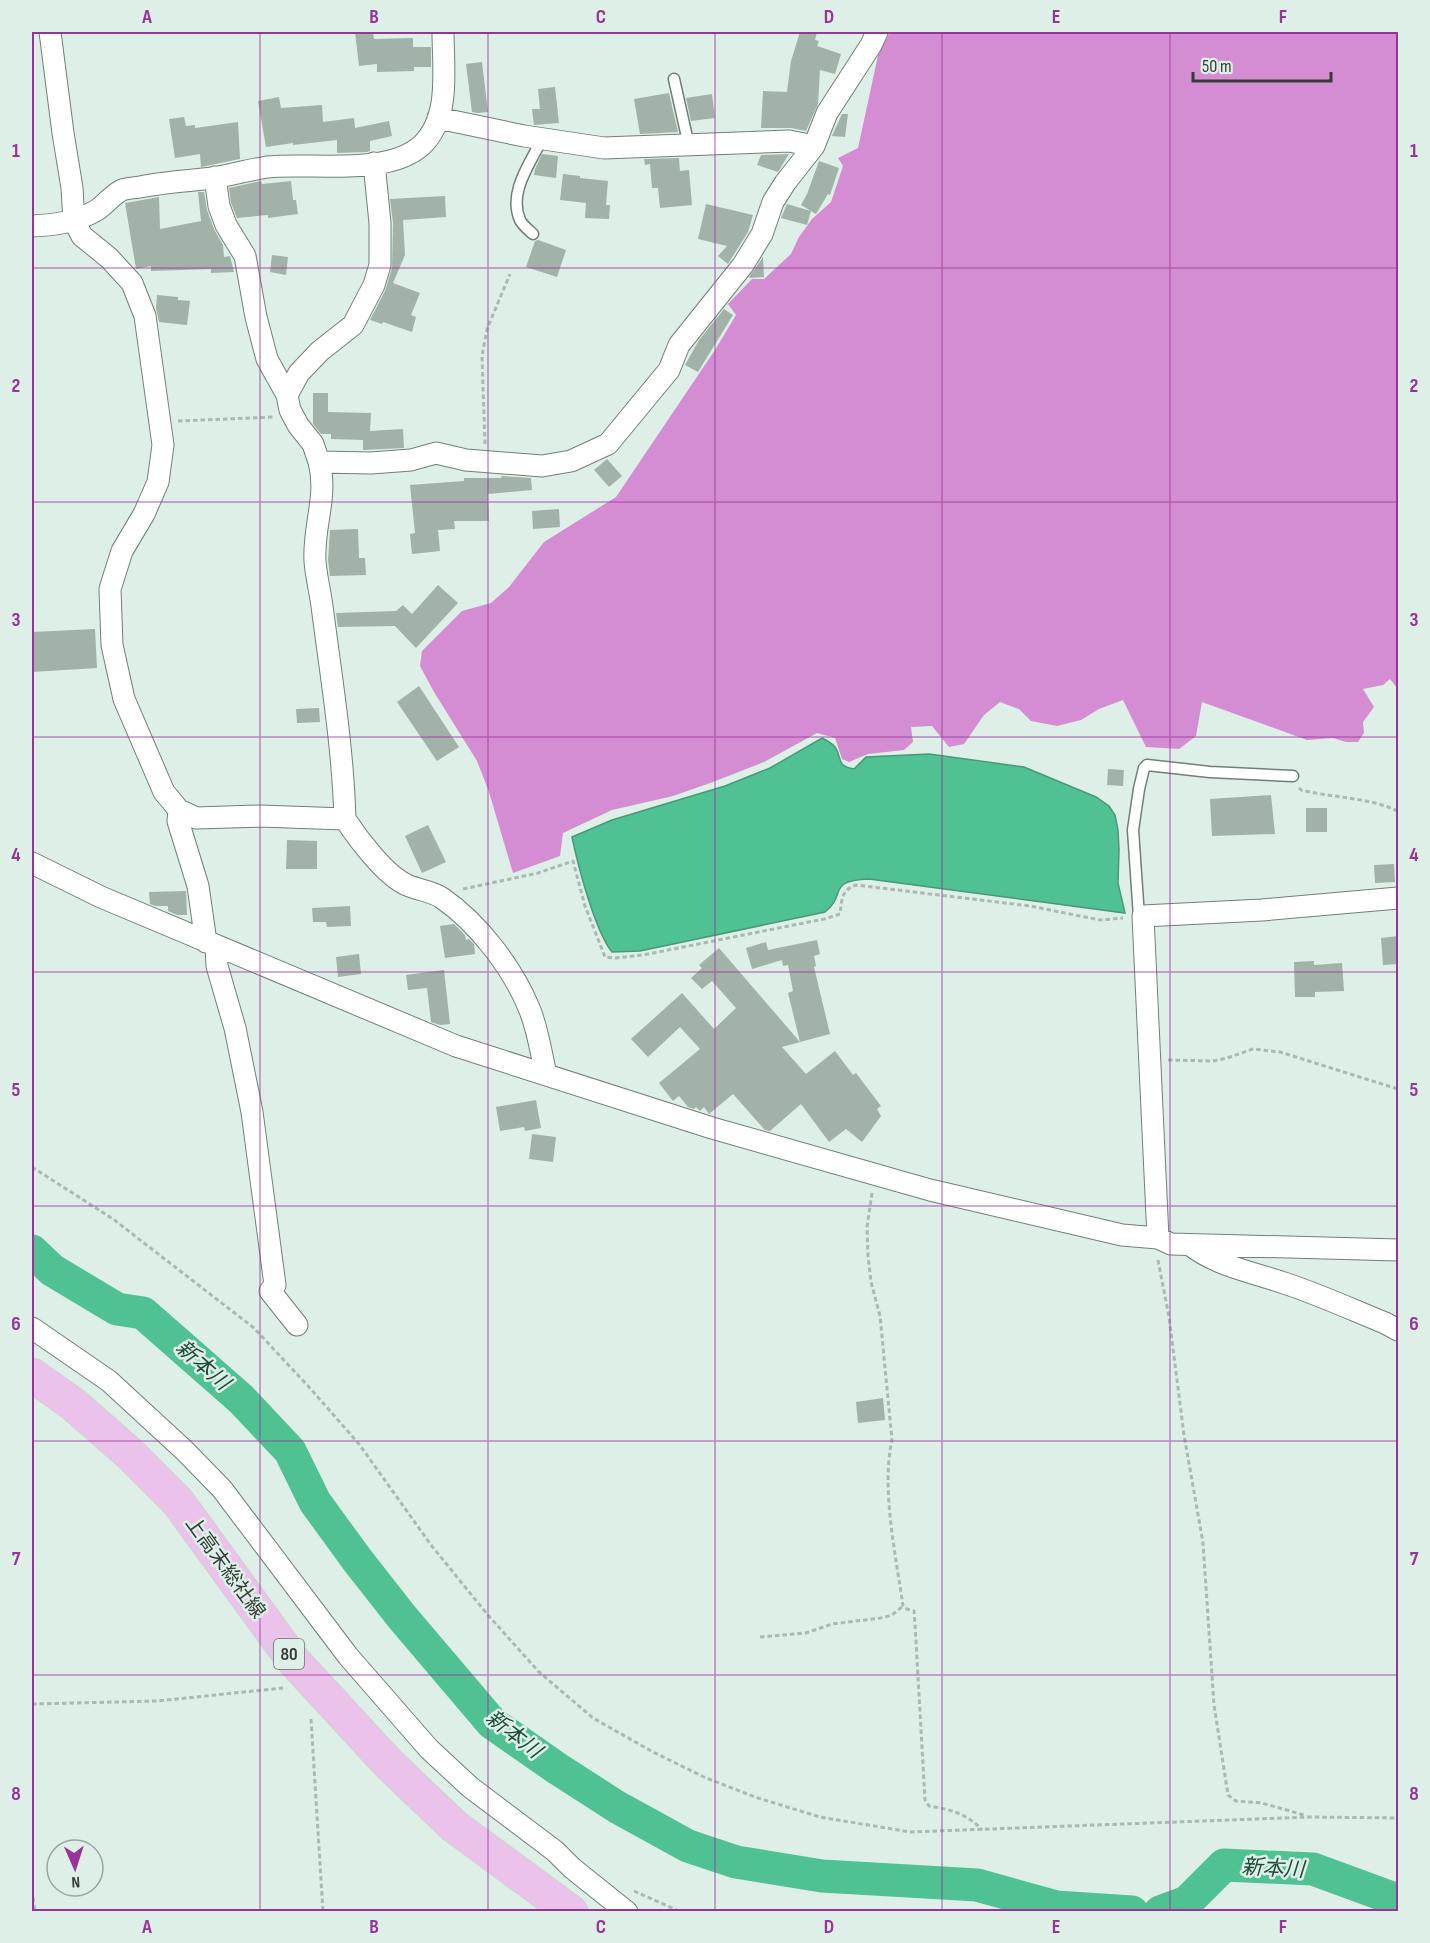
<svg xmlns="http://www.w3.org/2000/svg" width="1430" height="1943" viewBox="0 0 1430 1943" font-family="'Sofia Sans Condensed','Noto Sans JP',sans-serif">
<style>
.forest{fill:#d48dd3}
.water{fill:#50c193;stroke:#489978;stroke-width:1.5}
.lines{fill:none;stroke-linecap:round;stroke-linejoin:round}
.river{stroke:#50c193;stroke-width:33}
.building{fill:#a2b2a9}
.service-casing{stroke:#708078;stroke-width:13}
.minor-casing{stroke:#708078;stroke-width:23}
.primary-casing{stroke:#cfd0cf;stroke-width:35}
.path{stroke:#aab9b2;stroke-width:3;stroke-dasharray:4.5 3;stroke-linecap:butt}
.service{stroke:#fff;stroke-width:10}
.minor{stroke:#fff;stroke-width:21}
.primary{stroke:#ebc2ea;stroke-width:33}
.grid{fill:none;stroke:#973399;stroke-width:1.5;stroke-opacity:0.55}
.labels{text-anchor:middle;stroke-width:5;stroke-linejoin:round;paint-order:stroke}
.shield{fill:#ddefe6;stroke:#67726d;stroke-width:1.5}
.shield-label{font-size:18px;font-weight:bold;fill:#353c39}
.street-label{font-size:20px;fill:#353c39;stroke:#ddefe6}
.water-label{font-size:21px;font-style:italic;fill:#1c4b37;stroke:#ddefe6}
.neatline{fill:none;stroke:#973399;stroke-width:2}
.grid-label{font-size:20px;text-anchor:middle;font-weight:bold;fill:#973399}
</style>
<rect width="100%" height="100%" fill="#ddefe6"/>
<path class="forest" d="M 890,32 L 1398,32 L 1398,689 L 1390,679 L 1383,685 L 1363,689 L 1374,707 L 1363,722 L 1364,733 L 1358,742 L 1346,742 L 1333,738 L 1307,740 L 1202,702 L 1196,736 L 1179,749 L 1146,747 L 1123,700 L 1099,709 L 1081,720 L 1057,726 L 1031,721 L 1019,709 L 1000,702 L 984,715 L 964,744 L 949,747 L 932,726 L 911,727 L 913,742 L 904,750 L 868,754 L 849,762 L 842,759 L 835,738 L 817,733 L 764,762 L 713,782 L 673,796 L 612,810 L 563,833 L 560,856 L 513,873 L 489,792 L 477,761 L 434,692 L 420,666 L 422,651 L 462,611 L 491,603 L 509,587 L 544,542 L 616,497 L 715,350 L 736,315 L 728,304 L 752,279 L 764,279 L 791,254 L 799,237 L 812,219 L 831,202 L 843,166 L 838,158 L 858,148 L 879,51 Z"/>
<path class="water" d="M 822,738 C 826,740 832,743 835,747 C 843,758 835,766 854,769 L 866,757 L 929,754 L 1024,767 L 1096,797 L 1109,806 L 1115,815 L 1118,830 L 1119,850 L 1118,883 L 1125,913 L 869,879 C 825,881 848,894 825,912 L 640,951 L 612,952 C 595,931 578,866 572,837 L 612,820 L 725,786 L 770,768 Z"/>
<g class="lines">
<path class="river" d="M 32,1251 L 52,1270 L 117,1309 L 143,1313 L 241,1399 L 290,1451 L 315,1502 L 358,1561 L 402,1617 L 492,1723 L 558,1769 L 617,1807 L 688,1846 L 736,1862 L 822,1876 L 977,1885 L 1056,1907 L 1132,1912
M 1160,1912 L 1187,1902 L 1224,1865 L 1313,1869 L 1392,1898 L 1398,1898"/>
</g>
<path class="building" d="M 355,32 L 373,32 L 374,39 L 413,38 L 413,47 L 431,47 L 431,67 L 414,67 L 414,71 L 377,72 L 377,64 L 359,66 Z
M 800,32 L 817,32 L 815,40 L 819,41 L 817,46 L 841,54 L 835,74 L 820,70 L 818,104 L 806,131 L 791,128 L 761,128 L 763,91 L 787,92 L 791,61 Z
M 482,62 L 488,112 L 478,113 L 472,112 L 466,64 Z
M 555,87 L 559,123 L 534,125 L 532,109 L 540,109 L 538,89 Z
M 669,93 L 678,132 L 640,134 L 634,99 Z
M 712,94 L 715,118 L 691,121 L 686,98 Z
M 279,97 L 281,108 L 322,105 L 323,122 L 354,118 L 355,128 L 389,121 L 392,136 L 370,141 L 370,151 L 367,152 L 337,153 L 337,140 L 293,145 L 293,143 L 266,147 L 258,101 Z
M 842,114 L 848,114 L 845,137 L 832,136 Z
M 184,117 L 186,126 L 195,125 L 195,128 L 238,122 L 240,159 L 201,167 L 200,154 L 175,158 L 169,119 Z
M 542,154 L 558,156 L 556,178 L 534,175 L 535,169 Z
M 789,154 L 778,172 L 757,165 L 761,155 Z
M 679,158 L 680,171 L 689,170 L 692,205 L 660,208 L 658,188 L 652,188 L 650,164 L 645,165 L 644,159 Z
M 819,161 L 839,168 L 830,195 L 828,194 L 816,214 L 801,205 L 807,194 Z
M 563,174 L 580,176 L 580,178 L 608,181 L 606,205 L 610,205 L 609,219 L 585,218 L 586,203 L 560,200 Z
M 261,181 L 262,184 L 291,181 L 293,200 L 296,200 L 298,214 L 268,218 L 268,215 L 237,218 L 231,203 L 229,188 Z
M 198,192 L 204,192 L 207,210 L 214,229 L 223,245 L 224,257 L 230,256 L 234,272 L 211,273 L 211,269 L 151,271 L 151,266 L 136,269 L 125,203 L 159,197 L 160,229 L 201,221 Z
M 445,196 L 446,217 L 403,220 L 405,255 L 393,283 L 420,293 L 411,315 L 416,317 L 412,332 L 383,322 L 382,324 L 370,320 L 385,291 L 392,268 L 393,223 L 390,199 Z
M 706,204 L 753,215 L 748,232 L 728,264 L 718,256 L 727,246 L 698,239 Z
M 787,204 L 811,211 L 807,225 L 781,218 Z
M 538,240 L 566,250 L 557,277 L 526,267 L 535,241 Z
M 272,255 L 288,257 L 286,275 L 270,272 Z
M 763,257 L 764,277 L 750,278 L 749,277 Z
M 157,295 L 178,297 L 178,300 L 190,301 L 187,325 L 159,322 L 156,308 Z
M 724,309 L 733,315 L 698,372 L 685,365 L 699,340 Z
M 313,393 L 328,393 L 328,412 L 371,413 L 370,431 L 403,429 L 404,448 L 363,450 L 363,440 L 331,439 L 331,434 L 321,434 L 313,424 Z
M 607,459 L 622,476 L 609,487 L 594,470 Z
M 502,476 L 531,478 L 532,490 L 488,494 L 489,521 L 454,521 L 455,529 L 438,530 L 440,551 L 412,554 L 410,534 L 415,533 L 410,485 L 464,481 L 464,478 L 501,478 Z
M 559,509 L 560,527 L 533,529 L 532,511 Z
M 358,529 L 359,558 L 365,558 L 366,575 L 330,576 L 328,560 L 330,530 Z
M 438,585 L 458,603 L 416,648 L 395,626 L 338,627 L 336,613 L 396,611 L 403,605 L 412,614 Z
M 95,629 L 97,668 L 32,672 L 32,632 Z
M 419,686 L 459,747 L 437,761 L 397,702 Z
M 319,708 L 320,722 L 297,723 L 296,709 Z
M 1108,769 L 1124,770 L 1123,786 L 1107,785 Z
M 1271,795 L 1275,834 L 1212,836 L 1210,799 Z
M 1306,808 L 1327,808 L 1327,832 L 1306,832 Z
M 428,825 L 446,862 L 422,873 L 405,836 Z
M 287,840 L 317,841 L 317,869 L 286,869 Z
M 1394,864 L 1395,882 L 1375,883 L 1374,865 Z
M 186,891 L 187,915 L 177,915 L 168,911 L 168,906 L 156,906 L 150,904 L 149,892 Z
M 350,906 L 351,926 L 327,927 L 326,922 L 313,922 L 312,908 Z
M 454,924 L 465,935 L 466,940 L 469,939 L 474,944 L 475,954 L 445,958 L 440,926 Z
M 1398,936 L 1398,964 L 1383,965 L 1381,938 Z
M 817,940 L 820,954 L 814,956 L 816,966 L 814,967 L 830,1034 L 800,1042 L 788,993 L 793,991 L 788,965 L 783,966 L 782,960 L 752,969 L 746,948 L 766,942 L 768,950 Z
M 719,948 L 800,1042 L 782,1047 L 806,1074 L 835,1051 L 853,1075 L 856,1073 L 881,1106 L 877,1109 L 881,1116 L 862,1142 L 846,1129 L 829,1142 L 801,1104 L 770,1131 L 765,1130 L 733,1094 L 709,1114 L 704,1107 L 700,1111 L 696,1107 L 694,1109 L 688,1107 L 679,1096 L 673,1101 L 659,1083 L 700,1049 L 680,1027 L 648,1057 L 631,1039 L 682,993 L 714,1029 L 736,1008 L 712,981 L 702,989 L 691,978 L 702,968 L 699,965 Z
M 359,954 L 361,974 L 338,977 L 336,957 Z
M 1314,961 L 1314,965 L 1342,963 L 1344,991 L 1315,992 L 1315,997 L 1295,997 L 1294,962 Z
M 444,970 L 450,1024 L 440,1025 L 431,1022 L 427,988 L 408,990 L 406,975 Z
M 536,1100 L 541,1128 L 525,1131 L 524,1127 L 500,1131 L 496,1107 Z
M 532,1134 L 556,1137 L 553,1162 L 529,1159 Z
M 883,1398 L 885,1420 L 858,1423 L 856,1402 Z"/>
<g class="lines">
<defs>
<path id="service" d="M 674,79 L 689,146
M 533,234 C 529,230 522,225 520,220 C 508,192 530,164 542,139
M 1139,917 L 1133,830 L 1139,789 L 1144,768 L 1147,765 L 1210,772 L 1293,776"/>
<path id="minor" d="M 50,32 L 63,133 L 72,188 L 74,221 L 82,236 L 109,258 L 132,283 L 145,316 L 163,445 L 158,482 L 144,514 L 122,551 L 110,589 L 112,645 L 124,699 L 164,792 L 179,810 L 196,818 L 260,816 L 345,819
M 438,118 L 524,136 L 604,148 L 789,141 L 814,146
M 215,177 L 219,206 L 226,225 L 245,256 L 256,317 L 267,359 L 287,395 L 290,410 L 298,425 L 313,444 L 319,462
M 32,226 C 55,225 77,222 97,210 C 106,204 113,194 122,190 C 127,188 135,188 140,187 C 164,182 188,181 213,178 C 231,175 248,170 267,167 C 310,162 387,177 422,145 C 451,117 443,68 443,32
M 287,395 L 299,373 L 320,351 L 353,325 L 374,285 L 380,265 L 380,223 L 374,163
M 179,810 L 178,821 L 198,886 L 206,942
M 32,863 L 101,897 L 456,1046 L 712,1128 L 930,1190 L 1122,1235 L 1158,1238 L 1171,1244 L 1398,1250
M 216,946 L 217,966 L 235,1028 L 252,1112 L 275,1285 L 270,1291 L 297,1325
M 546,1075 C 541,1053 538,1029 529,1008 C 512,967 478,923 442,898 C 432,891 418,890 407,885 C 386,876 358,839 345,819 C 343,748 331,676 322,606 C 320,591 316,576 315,561 C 313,525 328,497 319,462 L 371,463 L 411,460 L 436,453 L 466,460 L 542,466 L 571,461 L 608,444 L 669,370 L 679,345 L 743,265 L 762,234 L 773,202 L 785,183 L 814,146 L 827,113 L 871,45 L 877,32
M 1158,1238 L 1143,916 L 1262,910 L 1398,898
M 1190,1245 C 1219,1267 1253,1272 1287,1284 C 1320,1295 1353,1310 1385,1323 L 1398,1330
M 32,1328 L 109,1381 L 185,1451 L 222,1489 L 348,1656 L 429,1749 L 470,1787 L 555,1851 L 572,1868 L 627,1912"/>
<path id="primary" d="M 32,1375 L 73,1404 L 130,1454 L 178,1502 L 293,1660 L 390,1765 L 454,1826 L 571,1912"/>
</defs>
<use href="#service" class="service-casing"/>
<use href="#minor" class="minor-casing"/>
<use href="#primary" class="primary-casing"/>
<path class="path" d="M 178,421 L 274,417
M 485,444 L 482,356 L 487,329 L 510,274
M 1299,788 L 1301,790 C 1333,798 1368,797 1398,811
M 463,889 L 538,873 L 573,861 L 585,906 L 605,957 L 615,958 L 643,955 L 824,919 L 840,914 C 842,900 841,890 856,885 L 1030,906 L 1100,920 L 1123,918
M 1168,1060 L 1213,1061 L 1227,1058 L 1253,1049 L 1280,1052 L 1398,1089
M 32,1167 L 113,1219 L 254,1328 L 309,1387 L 359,1444 L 431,1545 L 487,1614 L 539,1672 L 593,1718 L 653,1752 L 706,1778 L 758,1798 L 820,1817 L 910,1832 L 1309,1817 L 1398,1818
M 872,1193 L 867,1227 L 868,1256 L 871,1282 L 880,1316 L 892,1440 C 881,1489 896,1556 903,1606 L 907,1609 L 914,1611 L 915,1624 L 925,1800 L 929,1806 C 949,1809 968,1814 982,1830
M 1158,1260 L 1169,1317 L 1184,1435 L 1203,1543 L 1214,1705 L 1228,1795 L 1236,1801 L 1262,1803 L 1304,1815
M 760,1637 L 806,1633 L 832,1624 L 881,1618 L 892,1615 L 903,1606
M 32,1704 L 157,1701 L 283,1688
M 311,1719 L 323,1912
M 32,1890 L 35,1912
M 634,1891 L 681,1912"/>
<use href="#service" class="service"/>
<use href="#minor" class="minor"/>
<use href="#primary" class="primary"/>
</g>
<path class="grid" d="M 260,32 L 260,1912M 488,32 L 488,1912M 715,32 L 715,1912M 942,32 L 942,1912M 1170,32 L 1170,1912M 32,268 L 1398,268M 32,502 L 1398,502M 32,737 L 1398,737M 32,972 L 1398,972M 32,1206 L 1398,1206M 32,1441 L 1398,1441M 32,1675 L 1398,1675"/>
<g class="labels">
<rect class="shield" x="274" y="1639" width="30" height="30" rx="4.5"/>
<g class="shield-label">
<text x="289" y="1660">80</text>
</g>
<g class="street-label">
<text transform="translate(226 1567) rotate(54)" y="7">上高末総社線</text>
</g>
<g class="water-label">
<text transform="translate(203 1365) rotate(41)" y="7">新本川</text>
<text transform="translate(514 1734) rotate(38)" y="7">新本川</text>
<text transform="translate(1273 1868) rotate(3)" y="7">新本川</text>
</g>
</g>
<rect width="1430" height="1943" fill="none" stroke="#ddefe6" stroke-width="66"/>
<g transform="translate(75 1868) rotate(177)"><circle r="28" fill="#ddefe6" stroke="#9aa7a1" stroke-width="1.5"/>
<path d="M0-4.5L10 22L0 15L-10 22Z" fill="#973399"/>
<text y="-9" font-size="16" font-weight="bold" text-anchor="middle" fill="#353c39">N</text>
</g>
<path d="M1193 72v9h138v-9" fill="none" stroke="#353c39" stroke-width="3"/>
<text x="1202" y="72" font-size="18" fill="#353c39" stroke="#ddefe6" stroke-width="4.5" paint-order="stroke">50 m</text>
<rect x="33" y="33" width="1364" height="1877" class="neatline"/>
<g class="grid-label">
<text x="147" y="23">A</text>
<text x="374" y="23">B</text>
<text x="601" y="23">C</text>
<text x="829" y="23">D</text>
<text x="1056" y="23">E</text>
<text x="1283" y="23">F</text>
<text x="16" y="157">1</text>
<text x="1414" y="157">1</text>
<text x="16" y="392">2</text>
<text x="1414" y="392">2</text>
<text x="16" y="626">3</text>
<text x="1414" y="626">3</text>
<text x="16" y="861">4</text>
<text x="1414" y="861">4</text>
<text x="16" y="1096">5</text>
<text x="1414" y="1096">5</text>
<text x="16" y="1330">6</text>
<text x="1414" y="1330">6</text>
<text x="16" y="1565">7</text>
<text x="1414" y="1565">7</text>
<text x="16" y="1800">8</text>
<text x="1414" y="1800">8</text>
<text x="147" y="1933">A</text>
<text x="374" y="1933">B</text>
<text x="601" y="1933">C</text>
<text x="829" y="1933">D</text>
<text x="1056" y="1933">E</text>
<text x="1283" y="1933">F</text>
</g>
</svg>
